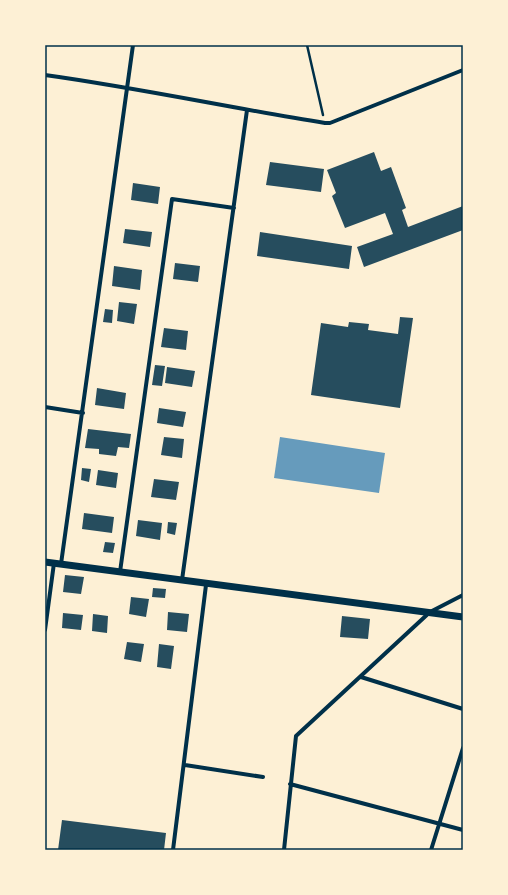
<svg xmlns="http://www.w3.org/2000/svg" width="508" height="895" viewBox="0 0 508 895" font-family="Ubuntu,sans-serif">
<style>
.water{fill:#669bbc}
.building{fill:#264d5e}
.lines{fill:none;stroke-linecap:round;stroke-linejoin:round}
.path{stroke:#003049;stroke-width:2.5}
.minor{stroke:#003049;stroke-width:4}
.tertiary{stroke:#003049;stroke-width:7}
.neatline{fill:none;stroke:#003049;stroke-width:1.5}
</style>
<rect width="100%" height="100%" fill="#fdf0d5"/>
<path class="water" d="M 280,437 L 385,453 L 379,493 L 274,478 Z"/>
<path class="building" d="M 374,152 L 381,171 L 391,167 L 406,208 L 402,210 L 408,227 L 463,206 L 463,230 L 364,267 L 357,247 L 393,234 L 385,213 L 345,228 L 332,196 L 336,193 L 327,170 Z
M 270,162 L 324,169 L 321,192 L 266,185 Z
M 133,183 L 160,187 L 158,204 L 131,200 Z
M 125,229 L 152,232 L 150,247 L 123,243 Z
M 260,232 L 352,246 L 349,269 L 257,256 Z
M 175,263 L 200,266 L 198,282 L 173,279 Z
M 114,266 L 142,270 L 140,290 L 112,286 Z
M 119,302 L 137,304 L 134,324 L 117,321 Z
M 105,309 L 113,310 L 112,323 L 103,322 Z
M 400,317 L 413,318 L 400,408 L 311,395 L 321,323 L 348,327 L 349,322 L 369,324 L 368,330 L 398,334 Z
M 164,328 L 188,331 L 186,350 L 161,347 Z
M 155,365 L 165,366 L 162,386 L 152,385 Z
M 167,367 L 195,371 L 192,387 L 165,383 Z
M 97,388 L 126,393 L 124,409 L 95,405 Z
M 159,408 L 186,412 L 183,427 L 157,423 Z
M 88,429 L 131,434 L 129,448 L 118,447 L 116,456 L 99,454 L 99,449 L 85,448 Z
M 164,437 L 184,439 L 182,458 L 161,455 Z
M 82,468 L 91,469 L 89,482 L 81,480 Z
M 98,470 L 118,473 L 116,488 L 96,485 Z
M 154,479 L 179,482 L 176,500 L 151,497 Z
M 84,513 L 114,517 L 112,533 L 82,529 Z
M 138,520 L 162,523 L 160,540 L 136,536 Z
M 168,522 L 177,523 L 175,535 L 167,533 Z
M 105,542 L 115,543 L 113,553 L 103,552 Z
M 65,575 L 84,577 L 81,594 L 63,592 Z
M 153,588 L 166,589 L 165,598 L 152,597 Z
M 131,597 L 149,599 L 146,617 L 129,614 Z
M 168,612 L 189,614 L 187,632 L 167,630 Z
M 63,613 L 83,615 L 81,630 L 62,628 Z
M 93,614 L 108,616 L 107,633 L 92,631 Z
M 342,616 L 370,619 L 368,639 L 340,637 Z
M 127,642 L 144,644 L 141,662 L 124,659 Z
M 159,644 L 174,646 L 171,669 L 157,667 Z
M 62,820 L 166,833 L 164,850 L 58,850 Z"/>
<g class="lines">
<path class="path" d="M 307,45 L 323,115"/>
<path class="minor" d="M 45,75 C 139,88 231,108 325,123 L 330,123 L 463,70
M 45,407 L 83,413
M 61,564 L 133,45
M 120,572 L 172,199 L 234,208
M 182,580 L 247,110
M 45,630 L 54,563
M 361,677 L 463,709
M 185,765 L 263,777
M 290,784 L 463,830
M 173,850 L 206,585
M 284,850 L 296,736 L 430,612 L 463,595
M 431,850 L 463,748"/>
<path class="tertiary" d="M 45,562 L 463,617"/>
</g>
<rect width="508" height="895" fill="none" stroke="#fdf0d5" stroke-width="92"/>
<rect x="46" y="46" width="416" height="803" class="neatline"/>
</svg>
